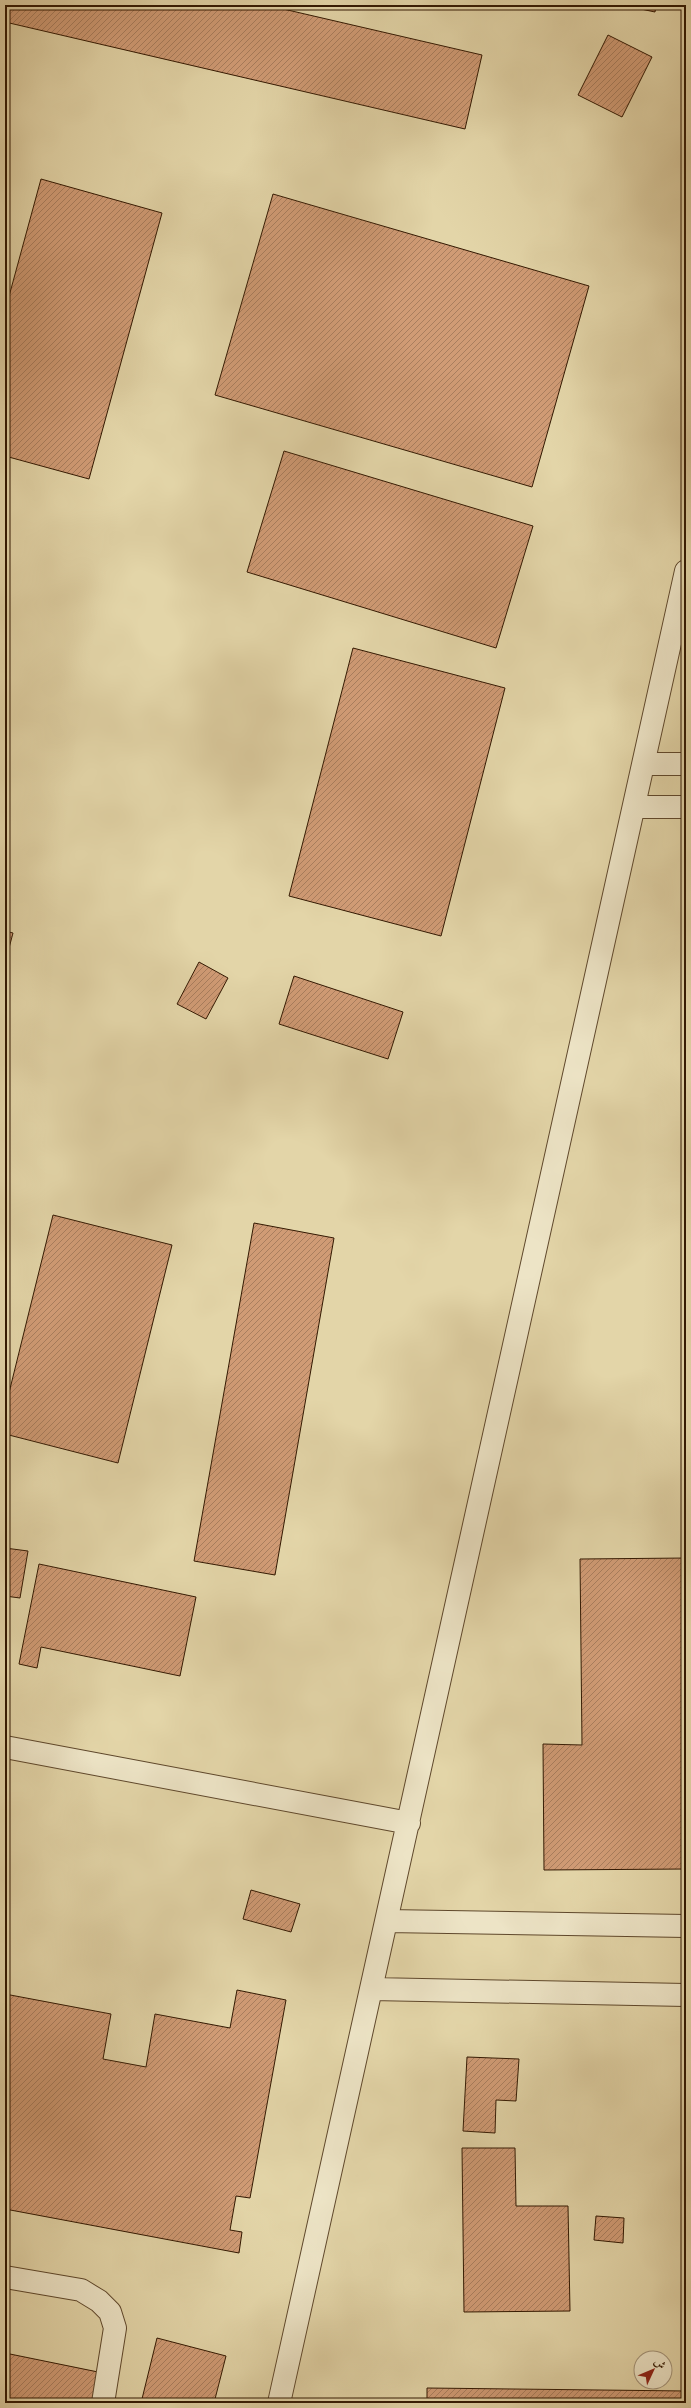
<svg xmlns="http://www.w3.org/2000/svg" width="691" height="2408" viewBox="0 0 691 2408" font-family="'Libre Bodoni',Amiri,serif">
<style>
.building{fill:url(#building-hatch);stroke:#331902}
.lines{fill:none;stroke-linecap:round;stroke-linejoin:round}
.minor-casing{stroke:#5f482c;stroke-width:24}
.minor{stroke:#ede4c6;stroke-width:22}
</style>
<defs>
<pattern id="building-hatch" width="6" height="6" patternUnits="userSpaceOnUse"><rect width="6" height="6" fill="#d09b75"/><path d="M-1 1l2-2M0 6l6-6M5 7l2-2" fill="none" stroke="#a97e5e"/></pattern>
</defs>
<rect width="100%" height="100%" fill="#e3d5a8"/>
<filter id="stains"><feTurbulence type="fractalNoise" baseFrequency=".005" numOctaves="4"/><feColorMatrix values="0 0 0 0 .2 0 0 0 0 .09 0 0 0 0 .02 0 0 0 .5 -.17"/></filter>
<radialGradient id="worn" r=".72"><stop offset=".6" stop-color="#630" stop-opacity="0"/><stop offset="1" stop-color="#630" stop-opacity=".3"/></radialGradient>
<path class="building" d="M 5,5 L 266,5 L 482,55 L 465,129 L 5,22 Z
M 622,5 L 656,5 L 655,12 Z
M 608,35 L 652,57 L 622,117 L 578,95 Z
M 41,179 L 162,213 L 89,479 L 5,456 L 5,311 Z
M 273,194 L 589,286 L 532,487 L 215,395 Z
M 284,451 L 533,526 L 496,648 L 247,572 Z
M 353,648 L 505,688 L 441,936 L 289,896 Z
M 5,931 L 13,933 L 5,963 Z
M 199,962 L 228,978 L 206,1019 L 177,1004 Z
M 294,976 L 403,1012 L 388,1059 L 279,1024 Z
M 53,1215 L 172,1245 L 118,1463 L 5,1434 L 5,1409 Z
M 254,1223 L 334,1238 L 275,1575 L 194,1561 Z
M 5,1548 L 28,1551 L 20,1598 L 5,1596 Z
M 686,1558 L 686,1869 L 544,1870 L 543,1744 L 582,1745 L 580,1559 Z
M 39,1564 L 196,1597 L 180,1676 L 41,1647 L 37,1668 L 19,1664 Z
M 251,1890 L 300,1904 L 291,1932 L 243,1919 Z
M 237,1990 L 286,2000 L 250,2198 L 236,2196 L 230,2230 L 242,2232 L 239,2253 L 5,2209 L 5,1994 L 111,2014 L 103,2059 L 146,2067 L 155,2014 L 230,2028 Z
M 467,2057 L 519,2059 L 516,2101 L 496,2100 L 495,2133 L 463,2131 Z
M 462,2148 L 515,2148 L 516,2206 L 568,2206 L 570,2311 L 464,2312 Z
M 596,2216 L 624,2218 L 623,2243 L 594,2240 Z
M 157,2338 L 226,2356 L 214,2403 L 141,2403 Z
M 5,2353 L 103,2373 L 97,2403 L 5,2403 Z
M 427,2388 L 686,2391 L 686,2403 L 427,2403 Z"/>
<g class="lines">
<defs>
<path id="minor" d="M 644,764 L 686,764
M 634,807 L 686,807
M 5,1747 L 409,1823
M 387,1921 L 686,1926
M 372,1989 L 686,1995
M 5,2277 L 81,2290 L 99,2301 L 110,2312 L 115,2328 L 103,2403
M 279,2403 L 686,571"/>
</defs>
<use href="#minor" class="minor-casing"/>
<use href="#minor" class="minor"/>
</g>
<rect width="691" height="2408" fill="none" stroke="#e3d5a8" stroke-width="20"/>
<rect x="6" y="6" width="679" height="2396" fill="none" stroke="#331902" stroke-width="2"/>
<rect x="10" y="10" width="671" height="2388" fill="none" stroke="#331902"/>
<g transform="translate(653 2370) rotate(46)"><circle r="19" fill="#ede4c6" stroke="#a39378"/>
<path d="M0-3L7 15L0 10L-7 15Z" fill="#8f2418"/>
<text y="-6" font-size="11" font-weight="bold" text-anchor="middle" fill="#331902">ش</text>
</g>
<rect width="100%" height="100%" filter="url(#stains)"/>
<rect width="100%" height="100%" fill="url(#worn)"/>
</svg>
